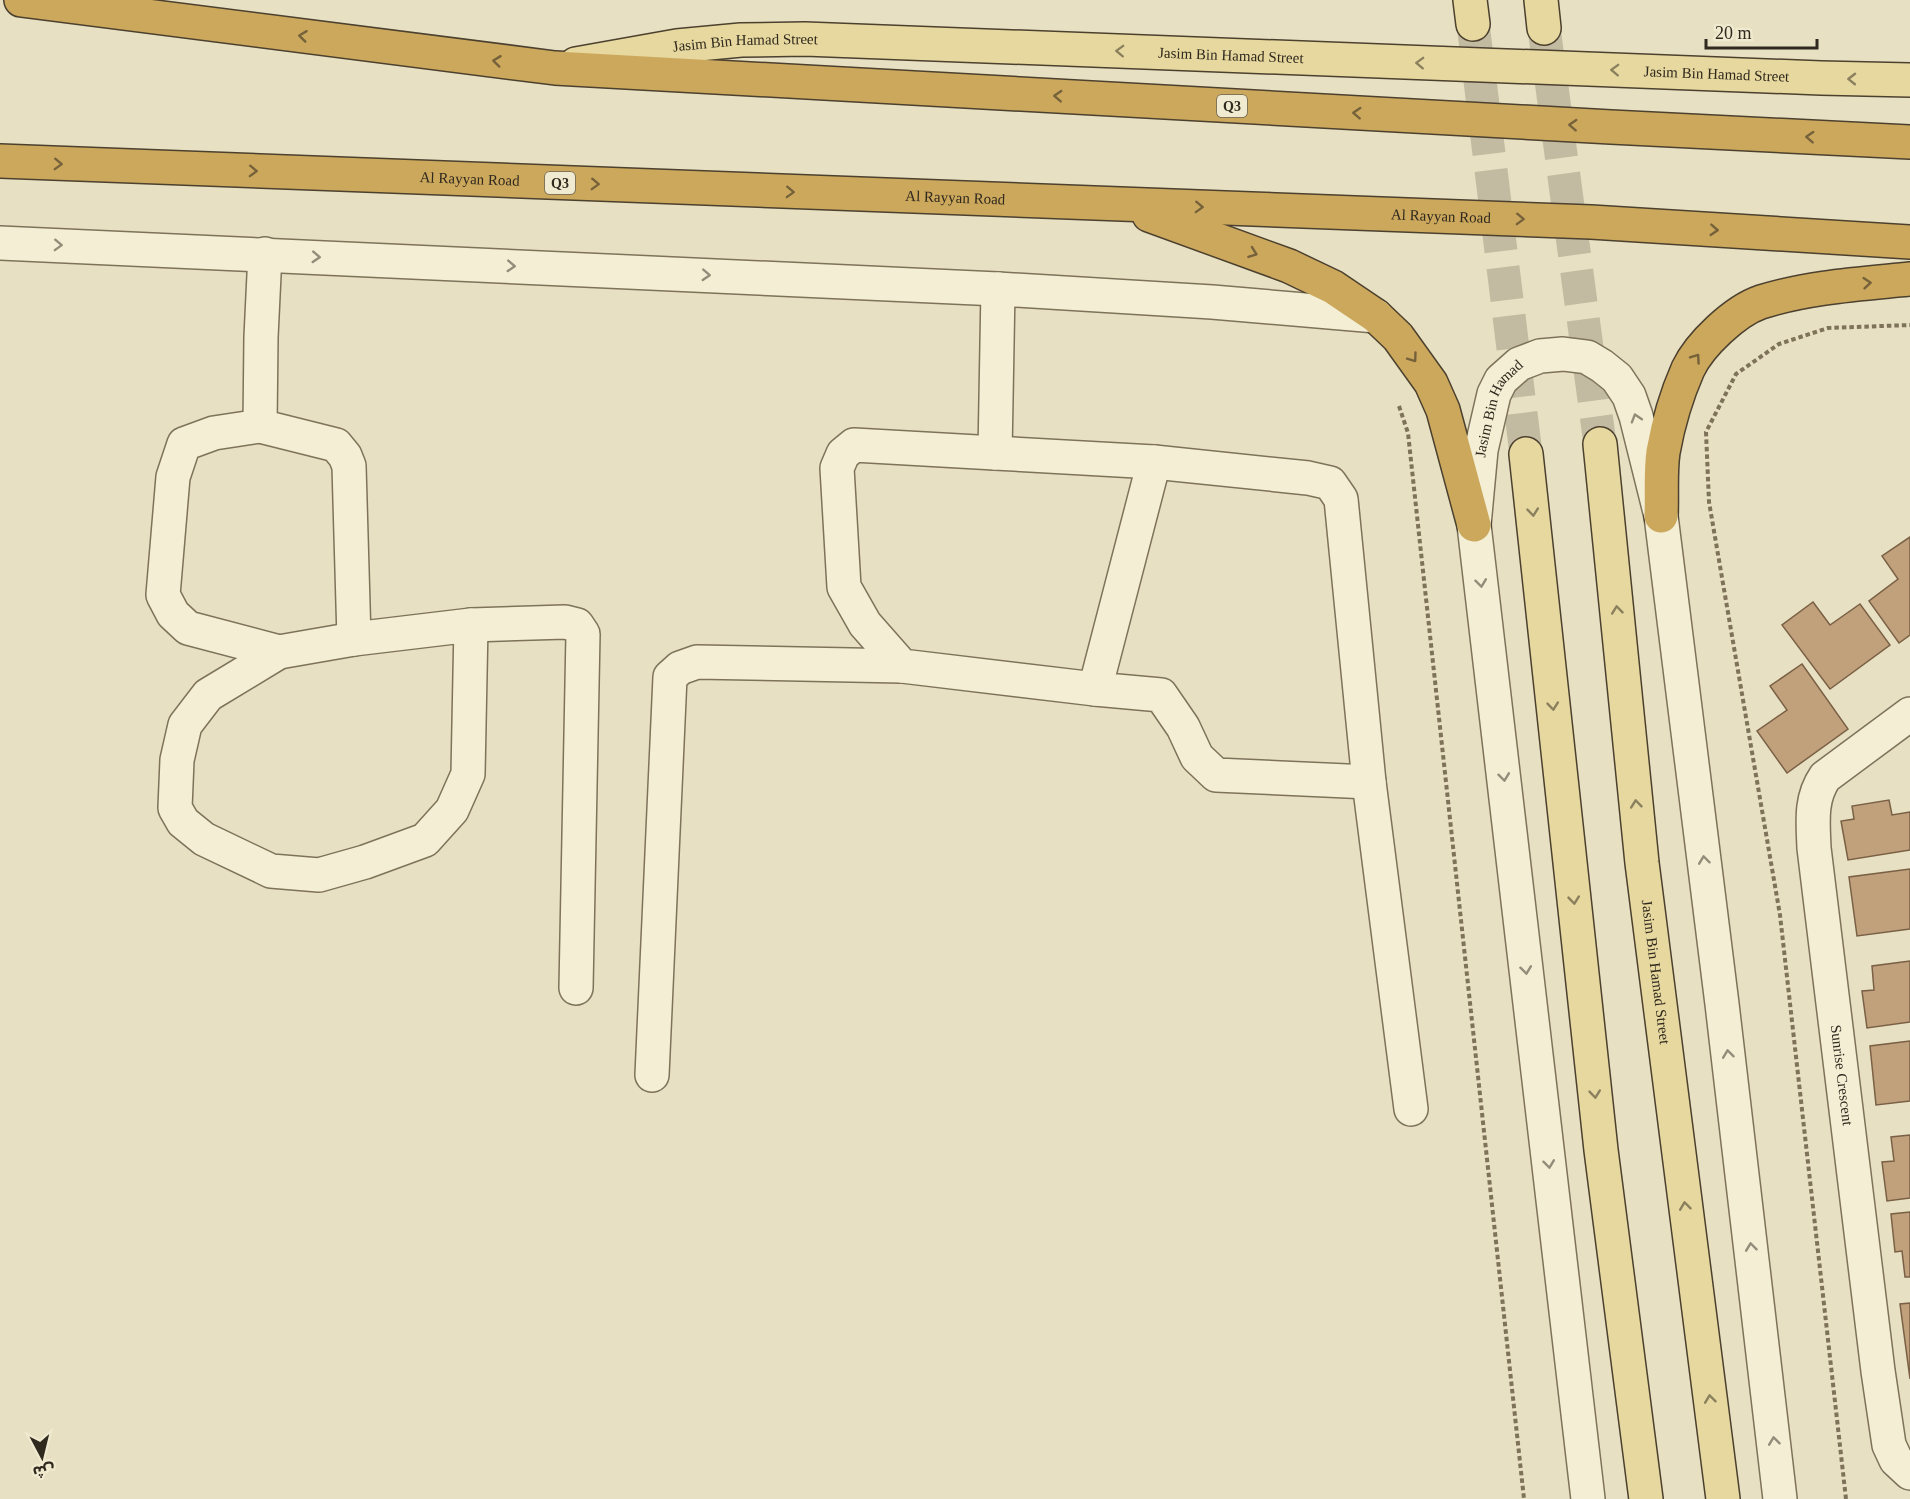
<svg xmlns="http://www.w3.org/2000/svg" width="1910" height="1499" viewBox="0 0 1910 1499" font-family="'Times New Roman','Noto Sans Arabic',serif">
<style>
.building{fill:#c0a17c;stroke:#7a6045;stroke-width:1.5}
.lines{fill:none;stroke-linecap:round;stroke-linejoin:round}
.primary-tunnel{stroke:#c2bba1;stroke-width:33;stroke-dasharray:33 16;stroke-linecap:butt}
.street-casing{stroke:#7e725b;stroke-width:36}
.primary-casing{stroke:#4c402f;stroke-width:36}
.highway-casing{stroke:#4c402f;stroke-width:36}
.path{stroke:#7e725b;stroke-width:4;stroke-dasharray:4.5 3;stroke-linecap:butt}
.street{stroke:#f3eed4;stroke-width:33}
.primary{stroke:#e6d89e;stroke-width:33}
.highway{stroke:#cca85d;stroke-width:33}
.oneway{stroke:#76623a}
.oneway2{stroke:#8b805e}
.oneway3{stroke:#928c79}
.labels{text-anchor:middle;stroke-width:4.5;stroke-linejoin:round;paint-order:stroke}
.shield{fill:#f0ead0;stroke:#6a6353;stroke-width:1.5}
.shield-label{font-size:14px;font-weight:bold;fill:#30291e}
.street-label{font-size:15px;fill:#30291e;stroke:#f0ead0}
</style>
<rect width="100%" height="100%" fill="#e7e0c2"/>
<path class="building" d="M 1910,537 L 1910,635 L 1899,643 L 1869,601 L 1898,579 L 1882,556 Z
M 1813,602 L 1830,625 L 1860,604 L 1890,645 L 1830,689 L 1782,625 Z
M 1802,664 L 1848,729 L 1787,773 L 1757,731 L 1787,710 L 1770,686 Z
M 1889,800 L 1892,815 L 1910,812 L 1910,850 L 1848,860 L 1841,821 L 1854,819 L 1852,806 Z
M 1910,869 L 1910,929 L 1857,936 L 1849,877 Z
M 1910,961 L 1910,1022 L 1867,1028 L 1862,991 L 1874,990 L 1872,966 Z
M 1910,1041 L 1910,1101 L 1876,1105 L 1870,1046 Z
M 1910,1135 L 1910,1198 L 1887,1201 L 1882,1162 L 1894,1161 L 1891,1137 Z
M 1910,1212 L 1910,1277 L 1905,1277 L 1902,1251 L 1895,1252 L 1891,1214 Z
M 1910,1303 L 1910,1379 L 1900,1304 Z"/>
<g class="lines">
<path class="primary-tunnel" d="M 1473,24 L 1526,454
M 1544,28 L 1600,444"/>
<defs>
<g id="street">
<path d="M 0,243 L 998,289 L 1212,302 L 1376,316"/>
<path d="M 265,254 L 261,337 L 260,426 L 336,445 L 345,456 L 349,466 L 354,639 L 471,625 L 468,774 L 452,810 L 425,840 L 365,862 L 319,875 L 271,871 L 204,839 L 183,822 L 175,808 L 177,760 L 185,725 L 208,695 L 279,652"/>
<path d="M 998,289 L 995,453 L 1154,462 L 1308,478 L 1330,483 L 1341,499 L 1369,782 L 1411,1109"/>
<path d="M 260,426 L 214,433 L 184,444 L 173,477 L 163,595 L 173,614 L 188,628 L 279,652 L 354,639"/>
<path d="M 995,453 L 854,445 L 843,454 L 837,468 L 844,587 L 865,624 L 902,666 L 1095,689"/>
<path d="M 1154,462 L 1095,689 L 1161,695 L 1183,727 L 1197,757 L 1216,775 L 1369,782"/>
<path d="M 471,625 L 565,622 L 577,625 L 583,634 L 576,988"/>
<path id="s1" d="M 1910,714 L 1825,777 C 1810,799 1813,822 1814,848 L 1878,1371 L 1889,1445 L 1896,1460 L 1910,1473"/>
<path d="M 652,1075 L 670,677 L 680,668 L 697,662 L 902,666"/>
<path id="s2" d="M 1588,1499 L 1474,525 L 1481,450 L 1494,394 L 1501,380 L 1519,364 L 1540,356 L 1563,354 L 1587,357 L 1602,366 L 1617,378 L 1629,396 L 1636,416 L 1661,516 L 1722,1004 L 1780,1499"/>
</g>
<g id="primary">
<path d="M 1470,0 L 1473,24"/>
<path d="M 1541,0 L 1544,28"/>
<path id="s3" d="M 576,64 L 677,46 L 741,40 L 805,39 L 1821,78 L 1910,80"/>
<path id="s4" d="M 1600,444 L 1642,863 L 1723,1499"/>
<path d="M 1526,454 L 1601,1150 L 1646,1499"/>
</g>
<g id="highway">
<path d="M 21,0 L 555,68 L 1611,127 L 1910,142"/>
<path id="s5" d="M 0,161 L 1591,222 L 1910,242"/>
<path d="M 1149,215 L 1289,266 L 1333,287 L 1376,316 L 1398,337 L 1431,383 L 1443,410 L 1474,525"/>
<path d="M 1661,516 C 1662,495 1660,472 1663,452 C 1668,424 1677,394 1688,369 C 1700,344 1735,311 1761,302 C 1809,287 1860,284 1910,279"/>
</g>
</defs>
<use href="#street" class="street-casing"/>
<use href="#primary" class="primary-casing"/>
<use href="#highway" class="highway-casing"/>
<path class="path" d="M 1399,406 L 1408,433 L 1524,1499
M 1846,1499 L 1780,915 L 1709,502 L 1706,432 L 1736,374 L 1779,344 L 1828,328 L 1910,325"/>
<use href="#street" class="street"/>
<use href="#primary" class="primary"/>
<use href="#highway" class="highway"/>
</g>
<defs><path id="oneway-chevron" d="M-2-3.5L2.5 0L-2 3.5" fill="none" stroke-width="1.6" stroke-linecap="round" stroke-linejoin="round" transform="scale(1.5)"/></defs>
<g class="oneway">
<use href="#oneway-chevron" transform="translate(303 36) rotate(-173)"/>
<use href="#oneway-chevron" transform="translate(497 61) rotate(-173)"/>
<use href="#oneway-chevron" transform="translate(1058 96) rotate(-177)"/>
<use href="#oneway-chevron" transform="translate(1357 113) rotate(-177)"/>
<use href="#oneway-chevron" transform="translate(1573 125) rotate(-177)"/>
<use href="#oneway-chevron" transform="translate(1810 137) rotate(-177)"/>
<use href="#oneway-chevron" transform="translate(58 164) rotate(2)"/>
<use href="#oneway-chevron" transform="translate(253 171) rotate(2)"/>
<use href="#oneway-chevron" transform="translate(595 184) rotate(2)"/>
<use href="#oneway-chevron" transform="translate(790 192) rotate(2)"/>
<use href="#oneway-chevron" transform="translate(1199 207) rotate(2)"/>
<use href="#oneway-chevron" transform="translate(1520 219) rotate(2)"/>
<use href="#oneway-chevron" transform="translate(1714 230) rotate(4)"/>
<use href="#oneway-chevron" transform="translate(1253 253) rotate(20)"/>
<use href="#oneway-chevron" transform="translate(1867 283) rotate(-5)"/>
<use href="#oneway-chevron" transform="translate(1413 358) rotate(54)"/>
<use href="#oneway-chevron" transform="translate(1696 358) rotate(-55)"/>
</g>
<g class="oneway2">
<use href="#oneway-chevron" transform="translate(1120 51) rotate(-178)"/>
<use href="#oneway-chevron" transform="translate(1420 63) rotate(-178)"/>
<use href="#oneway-chevron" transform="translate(1615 70) rotate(-178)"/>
<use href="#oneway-chevron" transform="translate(1852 79) rotate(-179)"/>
<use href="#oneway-chevron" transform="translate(1533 512) rotate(84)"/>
<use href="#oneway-chevron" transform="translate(1617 610) rotate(-96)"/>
<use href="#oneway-chevron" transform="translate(1553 706) rotate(84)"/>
<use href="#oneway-chevron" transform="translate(1636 804) rotate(-96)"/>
<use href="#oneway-chevron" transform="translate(1574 900) rotate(84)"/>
<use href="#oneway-chevron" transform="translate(1595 1094) rotate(84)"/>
<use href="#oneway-chevron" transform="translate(1685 1206) rotate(-97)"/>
<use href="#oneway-chevron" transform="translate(1710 1399) rotate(-97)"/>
</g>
<g class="oneway3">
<use href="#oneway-chevron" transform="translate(58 245) rotate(2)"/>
<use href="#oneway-chevron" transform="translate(316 257) rotate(3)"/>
<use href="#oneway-chevron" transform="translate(511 266) rotate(3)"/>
<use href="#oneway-chevron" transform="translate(706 275) rotate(3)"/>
<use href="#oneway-chevron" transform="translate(1636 418) rotate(-107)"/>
<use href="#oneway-chevron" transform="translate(1481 583) rotate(83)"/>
<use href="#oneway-chevron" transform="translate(1504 777) rotate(83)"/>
<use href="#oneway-chevron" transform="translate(1704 860) rotate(-97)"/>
<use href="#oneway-chevron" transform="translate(1526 970) rotate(83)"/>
<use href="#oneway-chevron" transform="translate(1728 1054) rotate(-97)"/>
<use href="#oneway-chevron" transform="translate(1549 1164) rotate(83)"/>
<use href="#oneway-chevron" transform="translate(1751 1247) rotate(-97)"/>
<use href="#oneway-chevron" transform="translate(1774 1441) rotate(-97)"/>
</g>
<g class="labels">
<g class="shield">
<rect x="1217" y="95" width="30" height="22" rx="4.5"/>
<rect x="545" y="172" width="30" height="22" rx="4.5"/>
</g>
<g class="shield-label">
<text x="1232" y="111">Q3</text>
<text x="560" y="188">Q3</text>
</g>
<g class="street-label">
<text dy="5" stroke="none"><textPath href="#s3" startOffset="171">Jasim Bin Hamad Street</textPath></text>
<text dy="5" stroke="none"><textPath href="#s3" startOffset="657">Jasim Bin Hamad Street</textPath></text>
<text dy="5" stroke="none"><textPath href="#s3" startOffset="1143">Jasim Bin Hamad Street</textPath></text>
<text dy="5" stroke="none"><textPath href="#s5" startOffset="470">Al Rayyan Road</textPath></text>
<text dy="5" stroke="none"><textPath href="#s5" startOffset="956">Al Rayyan Road</textPath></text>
<text dy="5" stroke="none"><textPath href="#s5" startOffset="1442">Al Rayyan Road</textPath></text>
<text dy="5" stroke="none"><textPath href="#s2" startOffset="1102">Jasim Bin Hamad</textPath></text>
<text dy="5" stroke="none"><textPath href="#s4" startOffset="531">Jasim Bin Hamad Street</textPath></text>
<text dy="5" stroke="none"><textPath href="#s1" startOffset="408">Sunrise Crescent</textPath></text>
</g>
</g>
<g transform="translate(42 1457) rotate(173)" stroke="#f0ead0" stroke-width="4.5" paint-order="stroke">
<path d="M0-4.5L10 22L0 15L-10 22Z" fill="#30291e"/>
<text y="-9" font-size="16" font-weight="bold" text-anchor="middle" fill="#30291e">ش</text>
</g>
<path d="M1706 39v9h111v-9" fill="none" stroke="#30291e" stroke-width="3"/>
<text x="1715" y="39" font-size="18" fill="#30291e" stroke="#f0ead0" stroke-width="4.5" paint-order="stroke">20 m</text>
</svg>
